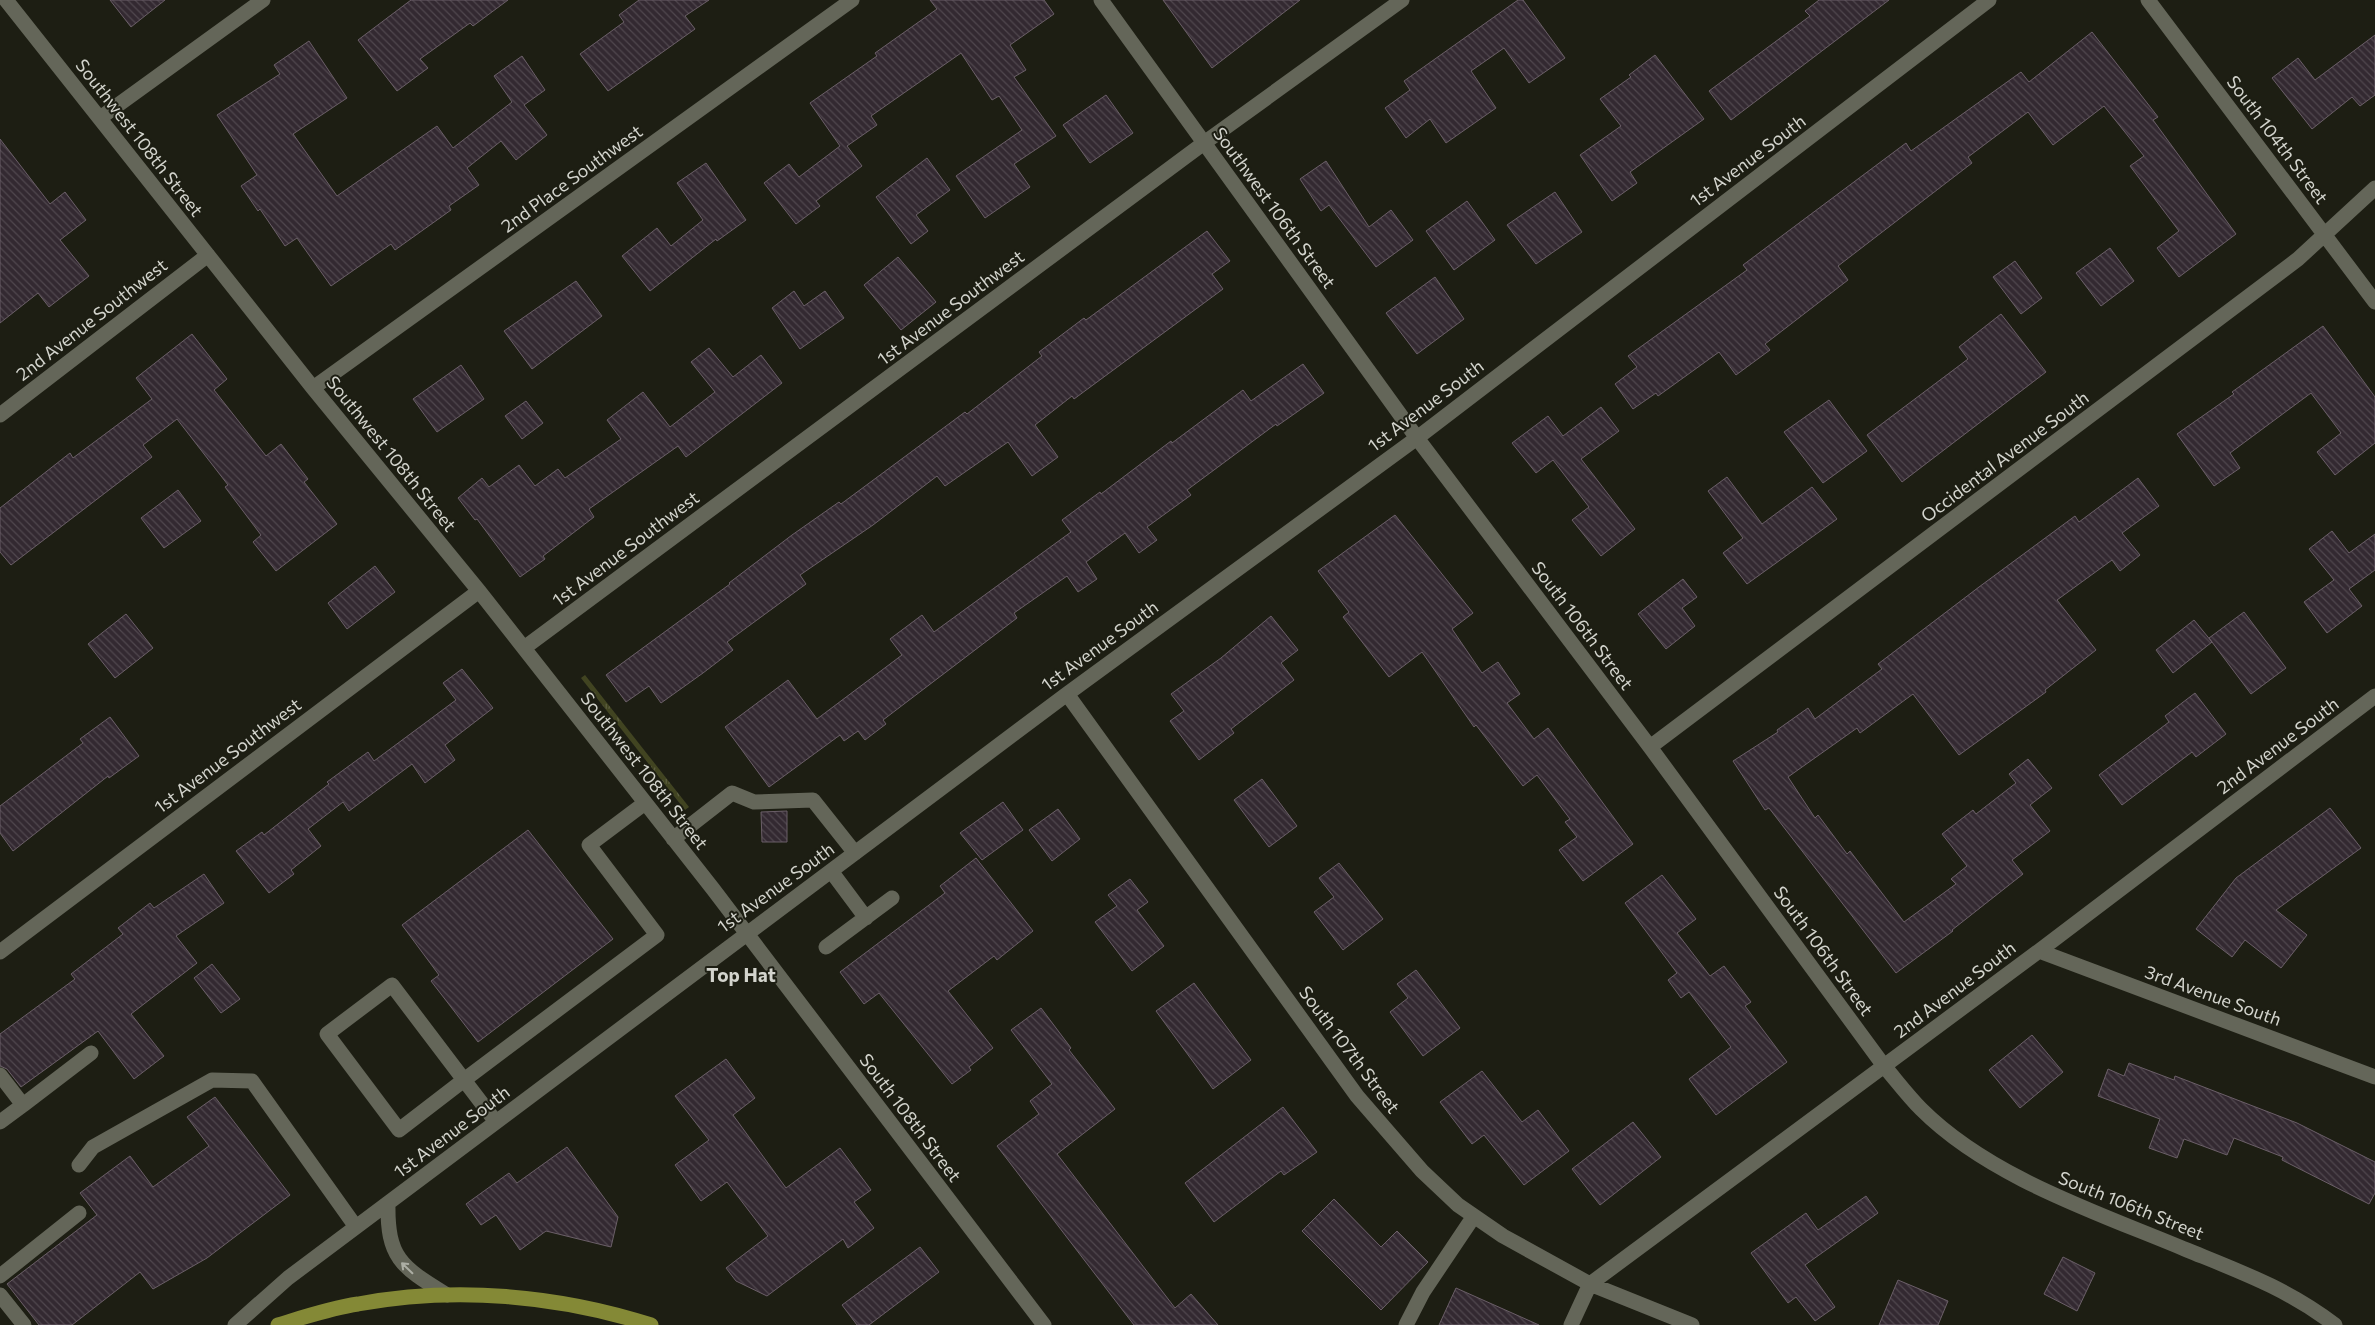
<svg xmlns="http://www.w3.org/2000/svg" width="2375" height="1325" viewBox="0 0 2375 1325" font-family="Commissioner,sans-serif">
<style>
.grass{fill:url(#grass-tufts)}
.building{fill:url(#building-back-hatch);stroke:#6b5f68}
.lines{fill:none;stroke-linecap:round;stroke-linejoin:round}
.minor{stroke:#646659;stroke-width:15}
.major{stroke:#848936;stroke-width:15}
.oneway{stroke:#acaea4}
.labels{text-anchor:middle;stroke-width:4;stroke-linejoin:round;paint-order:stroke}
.street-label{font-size:18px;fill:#d3d4cd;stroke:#1d1e13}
.neighbourhood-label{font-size:19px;font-weight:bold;fill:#d3d4cd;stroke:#1d1e13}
</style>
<defs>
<pattern id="grass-tufts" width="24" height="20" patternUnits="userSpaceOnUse" patternTransform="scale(1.25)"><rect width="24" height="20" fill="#414421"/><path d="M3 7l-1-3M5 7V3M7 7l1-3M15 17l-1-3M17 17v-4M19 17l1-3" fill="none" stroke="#5c5e40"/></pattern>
<pattern id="building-back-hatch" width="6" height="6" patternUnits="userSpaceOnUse" patternTransform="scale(1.25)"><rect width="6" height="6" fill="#332931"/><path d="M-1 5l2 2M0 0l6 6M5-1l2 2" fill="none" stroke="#50474e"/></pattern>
</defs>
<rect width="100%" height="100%" fill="#1d1e13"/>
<path class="grass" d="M 585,675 L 689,807 L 685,810 L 581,678 Z"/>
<path class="building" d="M 110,0 L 165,0 L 131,27 Z
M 411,0 L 508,0 L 473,26 L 470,23 L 420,59 L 428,68 L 397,91 L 358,40 Z
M 639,0 L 709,0 L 685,16 L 695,29 L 608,91 L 580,54 L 624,22 L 619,15 Z
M 930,0 L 1044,0 L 1054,14 L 1010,45 L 1026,70 L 1014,77 L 1056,136 L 1014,164 L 1030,187 L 985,218 L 956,176 L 1022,130 L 999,96 L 992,100 L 961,53 L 871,116 L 877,125 L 847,146 L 862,166 L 816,201 L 820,206 L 796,224 L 764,183 L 789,164 L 799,177 L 840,146 L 810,103 L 877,56 L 875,53 L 937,9 Z
M 1163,0 L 1300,0 L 1212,68 Z
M 1518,0 L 1523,0 L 1565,58 L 1529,83 L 1504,48 L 1471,71 L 1496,108 L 1446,143 L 1430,119 L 1406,138 L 1385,108 L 1410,90 L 1404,81 Z
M 1819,0 L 1889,0 L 1731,120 L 1709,91 L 1810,16 L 1805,11 Z
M 2092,32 L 2158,117 L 2153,120 L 2236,234 L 2179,277 L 2157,248 L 2179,231 L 2130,166 L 2144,156 L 2104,106 L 2053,145 L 2028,112 L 1968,157 L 1972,163 L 1838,266 L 1848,280 L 1765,344 L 1770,350 L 1736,375 L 1719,352 L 1658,396 L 1656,393 L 1633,409 L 1615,384 L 1637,367 L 1628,356 L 1747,270 L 1743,265 L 1906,143 L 1911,151 L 2021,72 L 2029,82 Z
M 2375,35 L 2375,95 L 2360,106 L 2352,97 L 2312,129 L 2272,78 L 2298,58 L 2315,80 Z
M 309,41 L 347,98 L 293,134 L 337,196 L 437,126 L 453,148 L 512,102 L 494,76 L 522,56 L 545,90 L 524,105 L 547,135 L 516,160 L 501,141 L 467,168 L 479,185 L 449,206 L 451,210 L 395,250 L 391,244 L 331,286 L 297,238 L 285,246 L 260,209 L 258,211 L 241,186 L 257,175 L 217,115 L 280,74 L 274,65 Z
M 1655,55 L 1704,119 L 1630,172 L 1637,183 L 1612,201 L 1580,155 L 1621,126 L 1600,99 L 1631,77 L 1629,75 Z
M 1106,95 L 1133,133 L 1090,163 L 1063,125 Z
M 0,139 L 50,204 L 65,192 L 86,220 L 60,240 L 89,276 L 49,307 L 38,293 L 0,323 Z
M 927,158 L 950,190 L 916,215 L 928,231 L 911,244 L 876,197 Z
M 1326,161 L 1369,227 L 1391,210 L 1413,240 L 1376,267 L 1329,205 L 1321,211 L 1300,179 Z
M 706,163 L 746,220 L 717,241 L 716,239 L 650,291 L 622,256 L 657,228 L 671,246 L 703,220 L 677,183 Z
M 1555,192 L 1582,232 L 1536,264 L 1507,225 Z
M 1467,201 L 1495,240 L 1454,270 L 1426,231 Z
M 1207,231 L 1230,261 L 1212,274 L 1223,289 L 1074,399 L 1072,396 L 1035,425 L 1058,457 L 1032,476 L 1008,442 L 945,486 L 937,476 L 873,525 L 800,575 L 806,584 L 727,642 L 733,650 L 703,673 L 661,703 L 649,686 L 626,702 L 606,675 L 730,584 L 729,583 L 792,535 L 839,502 L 841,504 L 965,412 L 967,414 L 1042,356 L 1039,352 L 1084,318 L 1086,320 Z
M 2110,248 L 2134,281 L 2101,306 L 2076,273 Z
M 898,257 L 936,302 L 901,330 L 864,285 Z
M 2015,261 L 2042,298 L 2021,314 L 1993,277 Z
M 1435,277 L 1464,319 L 1417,354 L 1386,313 Z
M 576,281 L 602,316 L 532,369 L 504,331 Z
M 794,291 L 804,306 L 825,291 L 844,318 L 800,349 L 772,308 Z
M 2001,314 L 2046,372 L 1902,482 L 1867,435 L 1968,359 L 1959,347 Z
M 2323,326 L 2375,397 L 2375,443 L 2335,475 L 2317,452 L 2341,433 L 2311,393 L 2230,453 L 2240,468 L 2214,486 L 2177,434 L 2234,394 L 2232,392 Z
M 192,334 L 227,379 L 214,390 L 266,456 L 281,444 L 308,479 L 304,482 L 337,524 L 276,571 L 253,542 L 261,535 L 225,487 L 228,485 L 177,419 L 143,445 L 152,457 L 11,565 L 0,552 L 0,508 L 70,453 L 73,458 L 152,399 L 136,378 Z
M 709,348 L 733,377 L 761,355 L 782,383 L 686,457 L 678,446 L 589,509 L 594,517 L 543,556 L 545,559 L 520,577 L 477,519 L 475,520 L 458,498 L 482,478 L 489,487 L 519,465 L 535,486 L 558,469 L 565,478 L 621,439 L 607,420 L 643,392 L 670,427 L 715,392 L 691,362 Z
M 1303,364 L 1324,393 L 1277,426 L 1276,424 L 1187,490 L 1191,495 L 1147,527 L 1157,540 L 1139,553 L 1125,533 L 1086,562 L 1097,579 L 1078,592 L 1067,576 L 1014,613 L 1017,618 L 883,720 L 886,724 L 865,740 L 858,731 L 844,741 L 840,735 L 769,787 L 725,727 L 788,680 L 817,719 L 902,655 L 890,639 L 922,615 L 934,632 L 1071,532 L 1062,520 L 1100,492 L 1101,494 L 1171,441 L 1172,443 L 1243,390 L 1251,401 Z
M 461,365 L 484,399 L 437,432 L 413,399 Z
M 1829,400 L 1867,451 L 1823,483 L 1784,432 Z
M 526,401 L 543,423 L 522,439 L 505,416 Z
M 1601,407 L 1619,431 L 1581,459 L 1635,529 L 1601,556 L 1572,520 L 1589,507 L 1553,460 L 1536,473 L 1512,443 L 1548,416 L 1563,436 Z
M 1727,477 L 1762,524 L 1812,487 L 1837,519 L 1747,584 L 1723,553 L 1743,538 L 1708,491 Z
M 2138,478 L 2159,506 L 2122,533 L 2140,555 L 2120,571 L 2112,560 L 2057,600 L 2096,650 L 2045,690 L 2046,692 L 1959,755 L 1913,694 L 1860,733 L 1857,728 L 1788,777 L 1815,818 L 1818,815 L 1847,854 L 1850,851 L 1904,922 L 1956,884 L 1951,879 L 1967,866 L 1942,834 L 1973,810 L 1976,814 L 2016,783 L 2009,774 L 2028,759 L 2052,788 L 2030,805 L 2050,831 L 2012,860 L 2023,874 L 1952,930 L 1953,931 L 1896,973 L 1769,808 L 1765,810 L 1733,761 L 1778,732 L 1777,730 L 1808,708 L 1815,719 L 1882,669 L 1878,664 L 1979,587 L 2075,516 L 2079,522 Z
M 178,490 L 201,521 L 164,548 L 141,518 Z
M 1395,515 L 1473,613 L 1452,629 L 1482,673 L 1498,662 L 1520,694 L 1507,703 L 1534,739 L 1548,728 L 1633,844 L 1583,881 L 1559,850 L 1577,837 L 1565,822 L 1570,819 L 1537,775 L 1523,786 L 1476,725 L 1474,727 L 1422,652 L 1389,677 L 1343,617 L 1349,612 L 1318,571 Z
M 2332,531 L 2349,553 L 2375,534 L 2375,570 L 2349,589 L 2362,606 L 2327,633 L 2304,602 L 2334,580 L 2309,549 Z
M 375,566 L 395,592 L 347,629 L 328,603 Z
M 1683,579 L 1697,597 L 1682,608 L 1695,626 L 1666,649 L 1638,614 Z
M 2244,612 L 2286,668 L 2251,694 L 2209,638 Z
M 126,614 L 153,648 L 115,678 L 88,644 Z
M 1271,616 L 1298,650 L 1281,663 L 1294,680 L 1231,729 L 1234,733 L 1199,760 L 1170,721 L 1184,711 L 1171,694 L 1221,658 Z
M 2194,620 L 2212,642 L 2173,673 L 2156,650 Z
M 462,669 L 493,708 L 445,745 L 455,760 L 425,783 L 412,764 L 349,811 L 343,802 L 308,829 L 321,846 L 291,870 L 294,874 L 269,893 L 236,851 L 262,832 L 264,835 L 329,784 L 327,782 L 368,752 L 374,761 L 456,700 L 443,683 Z
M 2195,693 L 2226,734 L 2196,757 L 2192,752 L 2122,805 L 2099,775 L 2169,722 L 2165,716 Z
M 110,717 L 139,756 L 109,778 L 108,776 L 13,851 L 0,833 L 0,806 L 83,743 L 80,739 Z
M 1262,779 L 1297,826 L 1269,847 L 1234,800 Z
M 1003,802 L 1023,830 L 982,860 L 960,833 Z
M 2330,808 L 2361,848 L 2276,910 L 2307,935 L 2281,968 L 2245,940 L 2232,957 L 2196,929 L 2236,878 Z
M 1058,809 L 1080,839 L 1052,861 L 1029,830 Z
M 787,811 L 787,842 L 762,842 L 761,812 Z
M 528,830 L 613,939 L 478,1042 L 431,981 L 439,975 L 402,925 Z
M 976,858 L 1033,931 L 997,960 L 994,956 L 948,991 L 993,1048 L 969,1067 L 971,1070 L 952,1084 L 879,993 L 864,1004 L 840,972 L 945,893 L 940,886 Z
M 1339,863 L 1383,919 L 1343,950 L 1314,912 L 1334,897 L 1319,878 Z
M 204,874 L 224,903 L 176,936 L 197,963 L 131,1014 L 164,1056 L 134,1079 L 98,1031 L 21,1087 L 7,1069 L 0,1066 L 0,1034 L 75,979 L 71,974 L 123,934 L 118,928 L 150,903 L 154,908 Z
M 1662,875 L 1696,919 L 1677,933 L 1710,976 L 1724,966 L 1751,1002 L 1745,1006 L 1787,1062 L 1716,1115 L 1689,1079 L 1731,1047 L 1689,992 L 1681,998 L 1668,980 L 1677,973 L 1625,903 Z
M 1130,879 L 1148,902 L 1137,910 L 1164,946 L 1132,971 L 1095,922 L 1117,906 L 1108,895 Z
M 212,964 L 240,999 L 221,1013 L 194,978 Z
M 1416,970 L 1460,1028 L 1423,1056 L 1390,1012 L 1408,998 L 1397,984 Z
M 1194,983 L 1251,1060 L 1213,1089 L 1156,1011 Z
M 1041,1008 L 1071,1048 L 1069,1050 L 1115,1109 L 1057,1154 L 1175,1308 L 1191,1294 L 1218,1325 L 1134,1325 L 997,1146 L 1039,1114 L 1030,1101 L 1052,1084 L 1011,1030 Z
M 2032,1035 L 2063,1072 L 2020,1108 L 1989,1070 Z
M 726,1059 L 755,1098 L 733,1115 L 786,1188 L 840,1148 L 871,1190 L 854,1202 L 874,1228 L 848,1248 L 843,1239 L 767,1296 L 736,1281 L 726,1268 L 768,1236 L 727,1182 L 701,1201 L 675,1165 L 709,1140 L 675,1096 Z
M 2129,1063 L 2174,1080 L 2175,1076 L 2297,1123 L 2375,1162 L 2375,1193 L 2369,1204 L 2282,1160 L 2283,1157 L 2234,1138 L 2227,1155 L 2184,1139 L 2177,1158 L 2149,1148 L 2160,1119 L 2098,1096 L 2108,1069 L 2124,1076 Z
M 1482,1071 L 1522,1122 L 1538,1110 L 1569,1151 L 1524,1185 L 1484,1135 L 1472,1144 L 1440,1102 Z
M 215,1097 L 290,1195 L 207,1258 L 153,1289 L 140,1272 L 72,1325 L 39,1325 L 7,1284 L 97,1215 L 80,1193 L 130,1156 L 153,1187 L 209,1146 L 187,1117 Z
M 1283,1107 L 1317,1152 L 1284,1175 L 1281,1171 L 1214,1222 L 1185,1183 Z
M 1633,1122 L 1661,1157 L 1600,1205 L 1572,1169 Z
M 567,1147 L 618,1217 L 611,1247 L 546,1231 L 520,1250 L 496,1215 L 481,1225 L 466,1204 L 509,1173 L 517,1183 Z
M 1866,1196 L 1878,1213 L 1805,1265 L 1835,1307 L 1815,1321 L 1796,1297 L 1788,1303 L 1751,1253 L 1806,1213 L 1818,1230 Z
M 1334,1199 L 1381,1247 L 1397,1231 L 1428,1262 L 1381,1310 L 1302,1231 Z
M 920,1247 L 939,1272 L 869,1325 L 857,1325 L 842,1305 Z
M 2063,1257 L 2095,1273 L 2077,1311 L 2044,1294 Z
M 1898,1280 L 1948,1301 L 1938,1325 L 1879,1325 Z
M 1456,1288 L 1539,1325 L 1439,1325 Z"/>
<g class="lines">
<path class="minor" d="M 6,0 L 313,388 L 479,591 L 713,889 L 1044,1325
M 1101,0 L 1417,438 L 1650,747 L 1884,1066 C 1896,1080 1908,1096 1921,1109 C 1990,1178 2099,1213 2187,1250 C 2241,1272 2288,1289 2335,1325
M 2148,0 L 2375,302
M 100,118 L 263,0
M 313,388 L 852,0
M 0,415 L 208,255
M 524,648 L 1204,143 L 1402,0
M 1067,694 L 1357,1096 L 1422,1171 L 1458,1205 L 1503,1236 L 1590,1284 L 1692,1325
M 1650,747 L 2298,259 L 2375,188
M 673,839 L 732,793 L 754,802 L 813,800 L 855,853
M 831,871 L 866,918
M 826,947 L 892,898
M 2039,951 L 2375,1077
M 0,952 L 479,591
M 392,985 L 464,1080 L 399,1130 L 327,1034 Z
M 0,1075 L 23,1105 L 91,1053
M 0,1122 L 23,1105
M 496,1122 L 464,1080 L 657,935 L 589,845 L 645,803
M 79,1165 L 93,1147 L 212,1080 L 252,1081 L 356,1227
M 388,1203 C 387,1259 402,1267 447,1295
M 0,1276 L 79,1213
M 0,1295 L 24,1325
M 235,1325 L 288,1278 L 1067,694 L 1417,438 L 1989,0
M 1406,1325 L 1423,1292 L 1474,1216
M 1571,1325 L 1590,1284 L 2039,951 L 2375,696"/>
<path class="major" d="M 278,1325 C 304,1317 331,1308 358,1304 C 455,1286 558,1295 651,1325"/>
</g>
<defs><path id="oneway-shaft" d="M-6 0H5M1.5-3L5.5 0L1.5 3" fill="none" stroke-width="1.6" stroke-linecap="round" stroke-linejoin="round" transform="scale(1.25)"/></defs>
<use class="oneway" href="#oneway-shaft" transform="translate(407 1268) rotate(-136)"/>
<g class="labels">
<g class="street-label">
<text transform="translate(139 138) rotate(52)" y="6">Southwest 108th Street</text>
<text transform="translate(2277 140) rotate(53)" y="6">South 104th Street</text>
<text transform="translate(1748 161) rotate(-37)" y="6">1st Avenue South</text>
<text transform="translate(572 179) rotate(-36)" y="6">2nd Place Southwest</text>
<text transform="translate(1274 208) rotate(54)" y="6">Southwest 106th Street</text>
<text transform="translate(951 308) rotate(-37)" y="6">1st Avenue Southwest</text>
<text transform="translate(92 320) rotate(-38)" y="6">2nd Avenue Southwest</text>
<text transform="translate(1426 406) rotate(-37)" y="6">1st Avenue South</text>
<text transform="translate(391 454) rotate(51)" y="6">Southwest 108th Street</text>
<text transform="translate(2005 457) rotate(-37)" y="6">Occidental Avenue South</text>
<text transform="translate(626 549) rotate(-37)" y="6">1st Avenue Southwest</text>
<text transform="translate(1582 626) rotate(53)" y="6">South 106th Street</text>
<text transform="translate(1100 646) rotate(-36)" y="6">1st Avenue South</text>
<text transform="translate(2278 746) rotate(-37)" y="6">2nd Avenue South</text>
<text transform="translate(228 756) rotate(-37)" y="6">1st Avenue Southwest</text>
<text transform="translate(644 771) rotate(52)" y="6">Southwest 108th Street</text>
<text transform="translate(776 888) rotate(-36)" y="6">1st Avenue South</text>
<text transform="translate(1823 951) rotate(54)" y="6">South 106th Street</text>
<text transform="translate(1955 990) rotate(-37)" y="6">2nd Avenue South</text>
<text transform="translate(2213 996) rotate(20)" y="6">3rd Avenue South</text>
<text transform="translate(1349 1050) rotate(53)" y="6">South 107th Street</text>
<text transform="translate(910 1118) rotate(53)" y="6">South 108th Street</text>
<text transform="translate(452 1132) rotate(-37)" y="6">1st Avenue South</text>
<text transform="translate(2131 1206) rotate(22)" y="6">South 106th Street</text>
</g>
<g class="neighbourhood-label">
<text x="741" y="982">Top Hat</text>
</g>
</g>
</svg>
